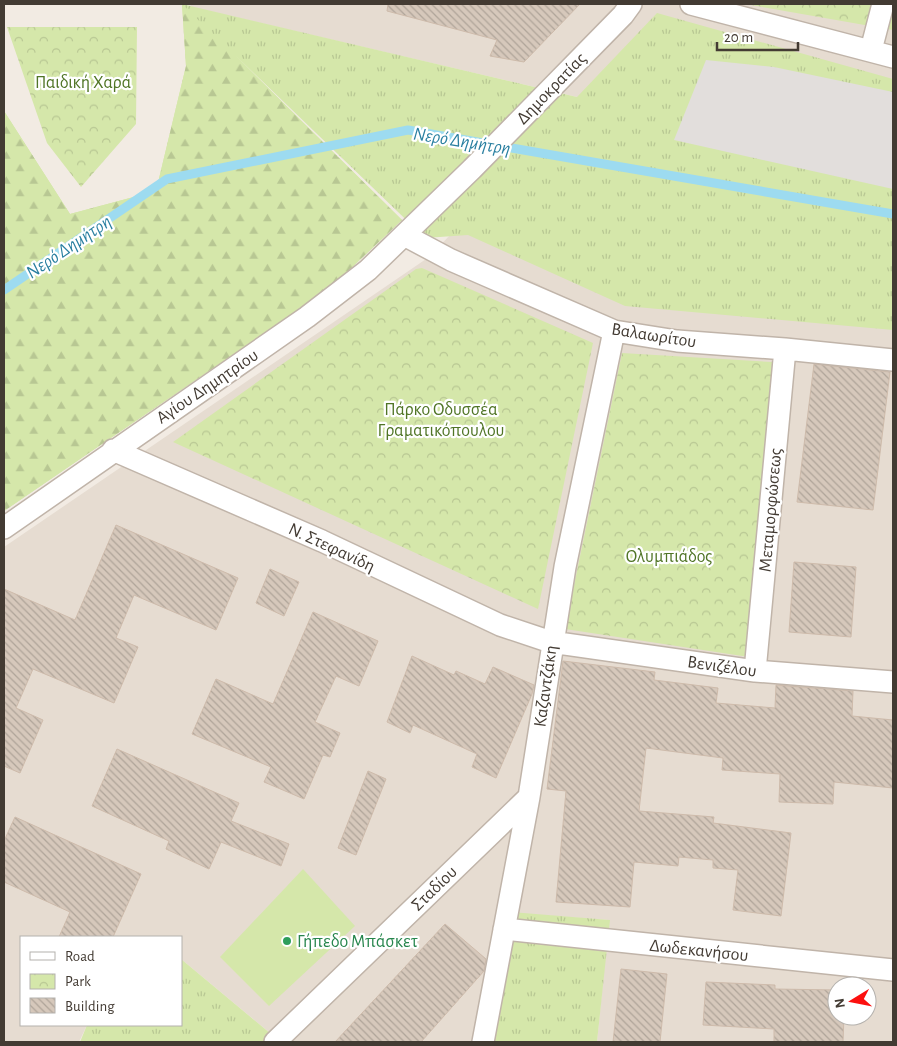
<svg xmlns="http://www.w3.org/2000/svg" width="897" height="1046" viewBox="0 0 897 1046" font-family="'Alegreya Sans',sans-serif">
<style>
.residential{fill:#e6dcd1;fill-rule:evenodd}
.grass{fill:url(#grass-tufts)}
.forest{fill:url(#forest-firs)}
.park{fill:url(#park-crowns)}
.pitch{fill:#d5e7aa}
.parking{fill:#e2dedc}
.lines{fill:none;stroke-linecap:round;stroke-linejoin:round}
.stream{stroke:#9ddbf0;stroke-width:9}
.building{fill:url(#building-back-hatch);stroke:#cebbab}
.minor-casing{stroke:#c0b4a9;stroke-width:24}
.minor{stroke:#fff;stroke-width:21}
.leisure-dot{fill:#2e9e5b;stroke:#fff;stroke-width:2}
.labels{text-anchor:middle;stroke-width:4.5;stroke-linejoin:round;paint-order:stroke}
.park-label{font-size:18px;fill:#507526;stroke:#fff}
.street-label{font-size:18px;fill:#433b33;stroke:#fff}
.leisure-label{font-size:18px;fill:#27864d;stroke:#fff;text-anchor:start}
.water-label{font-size:19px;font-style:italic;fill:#297fa0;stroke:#fff}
</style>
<defs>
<pattern id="grass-tufts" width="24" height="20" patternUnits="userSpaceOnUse" patternTransform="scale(1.25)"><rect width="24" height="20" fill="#d5e7aa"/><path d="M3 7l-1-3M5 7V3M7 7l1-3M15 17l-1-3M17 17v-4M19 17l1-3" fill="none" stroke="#b8c793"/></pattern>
<pattern id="forest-firs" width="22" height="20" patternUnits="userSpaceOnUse" patternTransform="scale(1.25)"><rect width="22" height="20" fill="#d5e7aa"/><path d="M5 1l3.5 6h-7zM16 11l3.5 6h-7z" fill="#b8c793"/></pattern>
<pattern id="park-crowns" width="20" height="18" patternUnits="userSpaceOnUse" patternTransform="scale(1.25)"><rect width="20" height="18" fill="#d5e7aa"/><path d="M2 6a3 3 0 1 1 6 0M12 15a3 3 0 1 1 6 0" fill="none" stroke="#b8c793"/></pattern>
<pattern id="building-back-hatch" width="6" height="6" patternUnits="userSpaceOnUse" patternTransform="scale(1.25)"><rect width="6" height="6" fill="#d6c8bb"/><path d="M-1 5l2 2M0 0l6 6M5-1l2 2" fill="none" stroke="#afa499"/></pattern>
</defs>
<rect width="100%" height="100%" fill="#f2ebe3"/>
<path class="residential" d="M 189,4 L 893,4 L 893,1042 L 597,1042 L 609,920 L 499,912 L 472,1042 L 265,1042 L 270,1033 L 181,959 L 181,937 L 21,937 L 21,1025 L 87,1025 L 79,1042 L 4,1042 L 4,547 L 429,257 L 493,190 L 577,97 L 192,7 ZM 837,986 L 867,986 L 867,1016 L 837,1016 Z"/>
<path class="grass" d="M 182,4 L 577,97 L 657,13 L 893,79 L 893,330 L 625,306 L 468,235 L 425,238 L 235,55 L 402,220 L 347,272 L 292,314 L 4,511 L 4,111 L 70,214 L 156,191 L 186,66 Z
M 499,911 L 610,920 L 597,1042 L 472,1042 Z
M 181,959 L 271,1034 L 265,1042 L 80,1042 L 87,1025 L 181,1025 Z"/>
<path class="forest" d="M 182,4 L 402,220 L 347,272 L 292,314 L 4,511 L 4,111 L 70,214 L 156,191 L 186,66 Z"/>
<path class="park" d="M 745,4 L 893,4 L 893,30 Z
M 7,27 L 137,27 L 136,124 L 81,187 L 47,143 Z
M 422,268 L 593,343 L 538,609 L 173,442 L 416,269 Z
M 622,353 L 772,362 L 749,657 L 565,629 Z"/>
<path class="pitch" d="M 303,869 L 355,926 L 269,1006 L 220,957 Z"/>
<path class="parking" d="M 706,60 L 774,67 L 893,92 L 893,189 L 674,140 Z"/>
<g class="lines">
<path class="stream" d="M 4,290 L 167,179 L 408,130 L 893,214"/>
</g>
<path class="building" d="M 388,4 L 580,4 L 524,62 L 490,56 L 497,40 L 387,11 Z
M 814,364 L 890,372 L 873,510 L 797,502 Z
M 116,525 L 238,578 L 216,630 L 134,595 L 116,638 L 138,647 L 114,703 L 33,669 L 16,708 L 43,720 L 20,773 L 4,766 L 4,589 L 75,620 Z
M 794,562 L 856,567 L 851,637 L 789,632 Z
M 270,569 L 299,582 L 284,616 L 256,603 Z
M 313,612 L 378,641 L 359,686 L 336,676 L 315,722 L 340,733 L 330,757 L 323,755 L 304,799 L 264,782 L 271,767 L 192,734 L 216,679 L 273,704 Z
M 412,656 L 454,675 L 456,671 L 485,684 L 493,667 L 534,685 L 532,694 L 496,778 L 472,767 L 477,754 L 413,725 L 410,733 L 387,722 Z
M 563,661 L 655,672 L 654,680 L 718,688 L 716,703 L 775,708 L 776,685 L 853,691 L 852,716 L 893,720 L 893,788 L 834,782 L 833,804 L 779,802 L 780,774 L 722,770 L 723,758 L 646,748 L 639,811 L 714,817 L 713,823 L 791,833 L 781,916 L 733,910 L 738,870 L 713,868 L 713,860 L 679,857 L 678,866 L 634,862 L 630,907 L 556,902 L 566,791 L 547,789 Z
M 117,749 L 239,803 L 231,821 L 289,844 L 281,866 L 221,842 L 209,869 L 166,849 L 169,841 L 92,806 Z
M 368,771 L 386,779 L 356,855 L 338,848 Z
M 15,817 L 141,874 L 113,937 L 59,937 L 70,912 L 4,882 L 4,841 Z
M 445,924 L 486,959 L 484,971 L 421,1042 L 335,1042 Z
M 621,969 L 667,974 L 660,1042 L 613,1042 Z
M 706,982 L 775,985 L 775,989 L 837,990 L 837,1016 L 844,1016 L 843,1042 L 774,1042 L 774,1029 L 703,1025 Z"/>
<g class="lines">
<defs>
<path id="minor" d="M 691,4 L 893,57
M 871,50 L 883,4
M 404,235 L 451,260 L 614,331 L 677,341 L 785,349 L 893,360
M 113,450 L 322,541 L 500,625 L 551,642 L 755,671 L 893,682
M 4,528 L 307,317 L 368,270 L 472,169 L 623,15 L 631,4
M 755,671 L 785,349
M 504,929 L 893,970
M 275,1042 L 529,797
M 483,1042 L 529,797 L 565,567 L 614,331"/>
</defs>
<use href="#minor" class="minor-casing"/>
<use href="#minor" class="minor"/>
</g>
<circle class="leisure-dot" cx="287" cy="941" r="5"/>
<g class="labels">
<g class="park-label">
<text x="83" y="88">Παιδική Χαρά</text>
<text x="441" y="415">Πάρκο Οδυσσέα<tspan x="441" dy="21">Γραματικόπουλου</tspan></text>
<text x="669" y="562">Ολυμπιάδος</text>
</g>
<g class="street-label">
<text transform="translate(551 88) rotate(-46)" y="6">Δημοκρατίας</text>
<text transform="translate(654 335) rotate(9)" y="6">Βαλαωρίτου</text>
<text transform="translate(207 386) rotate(-34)" y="6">Αγίου Δημητρίου</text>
<text transform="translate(770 510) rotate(-85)" y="6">Μεταμορφώσεως</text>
<text transform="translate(332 547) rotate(25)" y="6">Ν. Στεφανίδη</text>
<text transform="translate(722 666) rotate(8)" y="6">Βενιζέλου</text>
<text transform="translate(545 686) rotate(-82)" y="6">Καζαντζάκη</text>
<text transform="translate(434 888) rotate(-44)" y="6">Σταδίου</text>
<text transform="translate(699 950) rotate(6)" y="6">Δωδεκανήσου</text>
</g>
<g class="leisure-label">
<text x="297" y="947">Γήπεδο Μπάσκετ</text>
</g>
<g class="water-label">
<text transform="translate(462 140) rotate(9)" y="7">Νερό Δημήτρη</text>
<text transform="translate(68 246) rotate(-34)" y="7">Νερό Δημήτρη</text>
</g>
</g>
<rect width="897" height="1046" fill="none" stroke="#433b33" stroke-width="10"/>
<rect x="20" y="936" width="162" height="90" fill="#ffffff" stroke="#b4b1ad"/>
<rect x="30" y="952" width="25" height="8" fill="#ffffff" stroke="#b4b1ad"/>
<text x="65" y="961" font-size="15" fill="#433b33">Road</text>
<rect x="30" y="974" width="25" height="15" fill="url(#park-crowns)" stroke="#b4b1ad"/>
<text x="65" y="986" font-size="15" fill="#433b33">Park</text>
<rect x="30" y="998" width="25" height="15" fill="url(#building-back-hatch)" stroke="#b4b1ad"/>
<text x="65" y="1011" font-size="15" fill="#433b33">Building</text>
<g transform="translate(852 1001) rotate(260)"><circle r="24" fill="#ffffff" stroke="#b4b1ad"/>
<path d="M0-4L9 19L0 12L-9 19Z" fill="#fc100f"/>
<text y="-8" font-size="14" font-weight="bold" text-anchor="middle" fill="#433b33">N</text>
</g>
<path d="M717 42v8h81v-8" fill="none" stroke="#433b33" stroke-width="2.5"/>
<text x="724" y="42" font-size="15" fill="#433b33" stroke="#ffffff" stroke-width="4" paint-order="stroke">20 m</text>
</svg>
